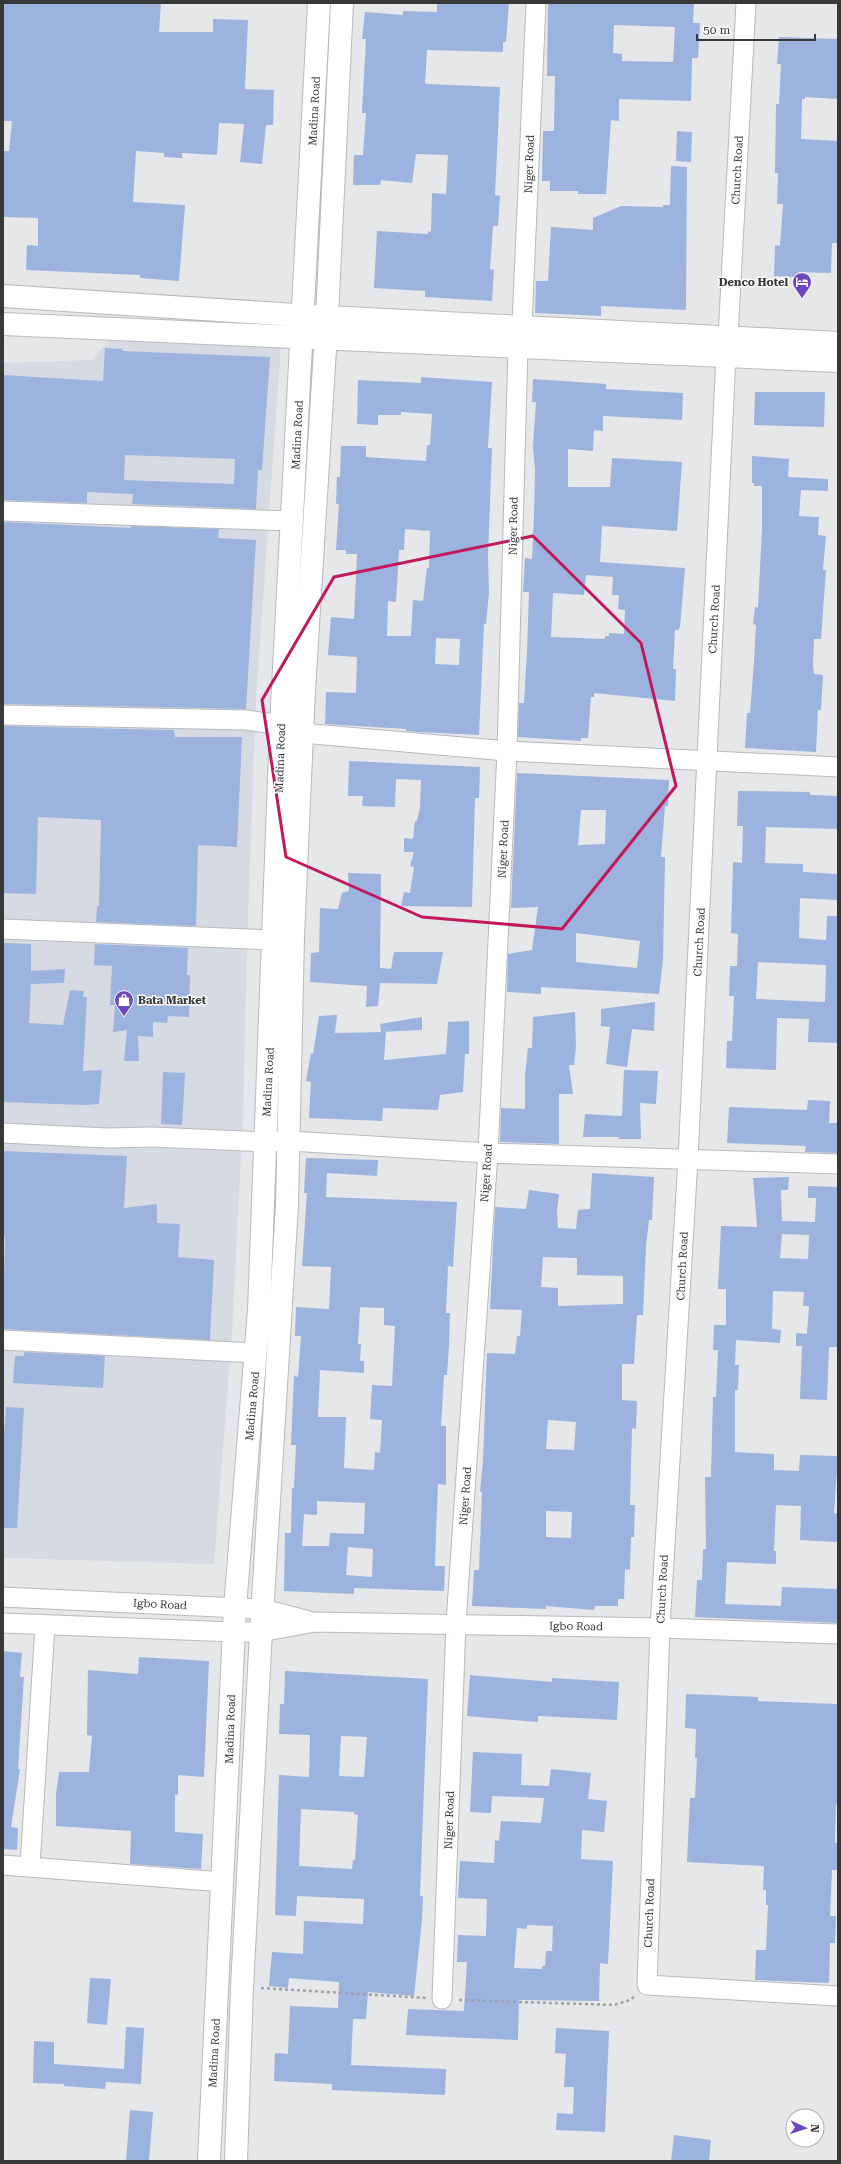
<svg xmlns="http://www.w3.org/2000/svg" width="841" height="2164" viewBox="0 0 841 2164" font-family="'Roboto Serif',serif">
<style>
.built{fill:#d6dae3}
.building{fill:#9cb2df;fill-rule:evenodd}
.lines{fill:none;stroke-linecap:round;stroke-linejoin:round}
.minor-casing{stroke:#b8b9bb;stroke-width:21}
.major-casing{stroke:#b8b9bb;stroke-width:24}
.path{stroke:#9fa0a1;stroke-width:2.5;stroke-dasharray:3 3;stroke-linecap:butt}
.minor{stroke:#fff;stroke-width:19}
.major{stroke:#fff;stroke-width:22}
.marked{fill:none;stroke:#c2185b;stroke-width:3;stroke-linejoin:round}
.labels{text-anchor:middle;stroke-width:3;stroke-linejoin:round;paint-order:stroke}
.street-label{font-size:11px;fill:#373838;stroke:#fff}
.poi-label{font-size:11px;font-weight:bold;fill:#373838;stroke:#fff;text-anchor:end}
</style>
<rect width="100%" height="100%" fill="#e6e7e9"/>
<path class="built" d="M 110,339 L 281,345 L 256,698 L 248,917 L 243,1116 L 232,1332 L 214,1564 L 3,1558 L 3,363 L 92,360 Z"/>
<path class="building" d="M 3,3 L 161,3 L 159,32 L 213,32 L 213,19 L 248,20 L 245,89 L 274,90 L 273,125 L 266,125 L 262,164 L 240,162 L 244,124 L 219,123 L 217,155 L 182,153 L 182,158 L 164,157 L 164,153 L 136,151 L 133,202 L 185,205 L 179,281 L 140,278 L 140,275 L 26,270 L 27,245 L 38,246 L 38,218 L 3,217 L 3,151 L 9,151 L 12,121 L 3,121 Z
M 437,3 L 509,3 L 506,42 L 503,42 L 503,52 L 427,50 L 425,83 L 428,84 L 500,87 L 495,195 L 500,196 L 498,226 L 493,226 L 490,269 L 494,270 L 492,301 L 425,297 L 425,291 L 374,288 L 377,231 L 428,234 L 428,231 L 431,232 L 432,193 L 446,194 L 448,155 L 416,154 L 412,183 L 381,180 L 380,185 L 353,185 L 354,155 L 363,155 L 366,113 L 362,113 L 366,39 L 362,39 L 365,12 L 403,15 L 403,11 L 437,12 Z
M 548,3 L 694,3 L 693,23 L 700,23 L 698,58 L 692,58 L 691,101 L 619,99 L 619,121 L 611,120 L 606,194 L 578,194 L 578,191 L 550,191 L 550,181 L 542,181 L 543,131 L 554,131 L 555,76 L 547,76 ZM 614,25 L 675,27 L 673,62 L 622,61 L 622,54 L 613,53 Z
M 779,37 L 838,39 L 838,99 L 805,97 L 805,99 L 802,99 L 801,139 L 838,141 L 838,243 L 832,243 L 831,273 L 798,272 L 798,277 L 774,276 L 775,245 L 780,246 L 783,204 L 777,204 L 778,173 L 775,173 L 776,104 L 779,104 L 781,64 L 777,64 Z
M 677,131 L 692,132 L 691,162 L 676,161 Z
M 671,166 L 687,167 L 686,310 L 601,306 L 601,316 L 535,313 L 536,281 L 548,281 L 551,227 L 593,230 L 593,218 L 621,206 L 663,207 L 663,205 L 670,205 Z
M 105,348 L 123,349 L 122,351 L 270,357 L 262,470 L 258,470 L 256,509 L 132,504 L 133,494 L 87,492 L 87,503 L 3,500 L 3,375 L 103,381 ZM 125,455 L 235,459 L 234,484 L 124,480 Z
M 421,377 L 492,382 L 488,448 L 492,448 L 488,556 L 489,593 L 486,624 L 484,624 L 479,735 L 418,732 L 406,731 L 406,729 L 325,724 L 326,692 L 356,693 L 357,657 L 328,655 L 331,617 L 354,619 L 357,554 L 346,554 L 346,550 L 336,550 L 339,504 L 336,504 L 337,477 L 340,477 L 341,446 L 366,446 L 366,457 L 426,461 L 427,445 L 430,445 L 432,414 L 401,412 L 401,415 L 378,415 L 378,425 L 357,424 L 358,380 L 421,383 ZM 405,529 L 430,531 L 429,568 L 427,568 L 423,601 L 413,600 L 411,636 L 387,636 L 388,601 L 396,602 L 399,550 L 404,550 ZM 436,638 L 460,639 L 459,665 L 435,664 Z
M 533,379 L 606,384 L 606,389 L 683,393 L 682,420 L 603,416 L 603,431 L 594,430 L 593,451 L 568,449 L 568,487 L 610,487 L 612,458 L 682,462 L 677,531 L 602,526 L 600,562 L 685,568 L 680,627 L 678,630 L 675,630 L 673,669 L 676,669 L 675,701 L 594,693 L 594,697 L 591,697 L 588,738 L 581,738 L 581,741 L 518,737 L 519,703 L 524,703 L 527,651 L 529,592 L 523,592 L 525,558 L 532,559 L 534,517 L 535,469 L 533,447 L 536,402 L 532,402 ZM 586,575 L 613,577 L 612,595 L 619,595 L 618,609 L 625,610 L 624,634 L 609,633 L 609,636 L 605,636 L 605,639 L 551,637 L 553,593 L 584,595 Z
M 755,392 L 825,392 L 824,427 L 754,425 Z
M 752,456 L 789,459 L 788,477 L 828,479 L 828,491 L 801,490 L 799,516 L 819,517 L 818,535 L 826,536 L 823,570 L 826,570 L 821,639 L 814,639 L 813,665 L 814,674 L 823,675 L 821,710 L 818,710 L 816,752 L 745,748 L 747,713 L 750,713 L 754,662 L 756,625 L 753,624 L 755,607 L 758,608 L 762,528 L 762,486 L 754,486 L 754,483 L 752,483 Z
M 3,522 L 131,528 L 131,526 L 219,529 L 218,538 L 256,540 L 246,709 L 3,704 Z
M 3,726 L 174,730 L 175,737 L 242,737 L 237,847 L 198,845 L 196,926 L 96,922 L 97,906 L 99,906 L 101,820 L 38,817 L 36,894 L 3,893 Z
M 349,761 L 480,767 L 479,798 L 475,798 L 472,907 L 401,906 L 404,892 L 410,893 L 414,867 L 410,866 L 414,852 L 404,852 L 404,838 L 413,839 L 415,821 L 417,821 L 420,808 L 421,780 L 396,779 L 395,807 L 362,806 L 363,796 L 348,796 Z
M 517,773 L 669,780 L 668,806 L 665,806 L 661,857 L 665,857 L 663,960 L 659,994 L 541,987 L 541,994 L 507,992 L 508,954 L 532,950 L 538,907 L 511,908 ZM 581,810 L 606,810 L 605,844 L 578,845 ZM 576,933 L 640,941 L 637,968 L 576,962 Z
M 738,791 L 810,792 L 810,795 L 838,796 L 838,829 L 766,827 L 765,863 L 803,864 L 803,872 L 838,874 L 838,900 L 800,898 L 799,938 L 826,940 L 827,916 L 838,916 L 838,1043 L 808,1042 L 809,1019 L 777,1018 L 776,1070 L 726,1068 L 727,1041 L 732,1041 L 734,996 L 729,996 L 730,966 L 737,966 L 738,934 L 731,933 L 733,862 L 742,863 L 743,826 L 737,826 ZM 758,962 L 826,965 L 825,1002 L 756,999 Z
M 348,873 L 381,874 L 380,968 L 391,969 L 394,952 L 443,952 L 437,984 L 380,983 L 378,1006 L 366,1007 L 367,986 L 310,982 L 311,953 L 319,952 L 320,908 L 338,909 L 342,893 L 349,891 Z
M 3,943 L 31,944 L 31,971 L 65,969 L 64,983 L 31,984 L 29,1023 L 63,1025 L 70,990 L 84,991 L 83,997 L 87,997 L 83,1071 L 102,1070 L 99,1104 L 83,1105 L 3,1102 Z
M 95,944 L 188,948 L 187,975 L 190,975 L 189,1017 L 168,1016 L 167,1023 L 153,1022 L 153,1037 L 138,1036 L 139,1061 L 124,1061 L 127,1030 L 113,1032 L 115,1005 L 110,1005 L 112,966 L 94,965 Z
M 655,1002 L 654,1031 L 632,1029 L 627,1067 L 606,1064 L 610,1027 L 601,1026 L 601,1009 Z
M 575,1012 L 576,1047 L 574,1065 L 569,1065 L 573,1094 L 559,1094 L 559,1144 L 500,1142 L 501,1108 L 525,1109 L 525,1075 L 528,1048 L 532,1048 L 533,1017 Z
M 337,1015 L 335,1033 L 386,1032 L 384,1060 L 446,1054 L 448,1022 L 469,1021 L 469,1054 L 465,1054 L 463,1092 L 440,1095 L 438,1110 L 383,1108 L 382,1121 L 309,1118 L 311,1082 L 306,1081 L 311,1053 L 313,1054 L 319,1016 Z
M 422,1017 L 422,1030 L 381,1032 L 380,1024 Z
M 624,1070 L 658,1071 L 656,1104 L 640,1103 L 641,1139 L 619,1139 L 619,1137 L 583,1137 L 585,1114 L 622,1116 Z
M 163,1072 L 185,1073 L 182,1125 L 161,1124 Z
M 808,1100 L 830,1101 L 829,1123 L 838,1123 L 838,1153 L 805,1152 L 806,1146 L 727,1143 L 729,1107 L 807,1110 Z
M 3,1151 L 127,1156 L 124,1208 L 157,1204 L 157,1223 L 180,1224 L 178,1257 L 214,1260 L 210,1340 L 3,1329 L 5,1237 L 3,1237 Z
M 306,1158 L 378,1160 L 377,1176 L 327,1173 L 326,1197 L 457,1202 L 453,1267 L 448,1266 L 446,1313 L 450,1313 L 449,1345 L 447,1375 L 444,1375 L 441,1426 L 446,1426 L 446,1485 L 438,1484 L 436,1534 L 435,1566 L 445,1566 L 444,1591 L 354,1588 L 354,1594 L 284,1591 L 285,1533 L 291,1533 L 292,1488 L 294,1488 L 296,1445 L 291,1445 L 294,1376 L 298,1377 L 301,1336 L 295,1336 L 296,1307 L 329,1309 L 331,1267 L 302,1266 L 307,1193 L 304,1193 ZM 360,1307 L 384,1308 L 384,1325 L 395,1326 L 392,1386 L 372,1385 L 370,1419 L 382,1420 L 380,1453 L 375,1452 L 374,1470 L 344,1468 L 346,1417 L 318,1417 L 320,1370 L 364,1373 L 364,1361 L 360,1361 L 361,1344 L 358,1344 ZM 317,1501 L 365,1503 L 364,1534 L 330,1533 L 329,1546 L 302,1546 L 304,1514 L 317,1515 ZM 348,1547 L 373,1549 L 372,1577 L 346,1575 Z
M 592,1173 L 654,1177 L 652,1220 L 649,1220 L 646,1246 L 643,1315 L 637,1315 L 634,1364 L 622,1364 L 622,1400 L 637,1401 L 636,1429 L 632,1428 L 630,1505 L 635,1505 L 634,1537 L 631,1537 L 630,1570 L 625,1569 L 624,1599 L 618,1599 L 618,1606 L 595,1606 L 594,1610 L 546,1606 L 546,1609 L 472,1606 L 474,1570 L 479,1570 L 482,1492 L 480,1492 L 483,1461 L 487,1353 L 515,1354 L 517,1336 L 520,1336 L 522,1310 L 490,1309 L 495,1207 L 526,1209 L 529,1190 L 559,1194 L 557,1210 L 558,1228 L 576,1229 L 578,1210 L 590,1209 ZM 543,1257 L 577,1258 L 577,1275 L 623,1276 L 623,1304 L 558,1306 L 558,1288 L 541,1287 ZM 548,1420 L 576,1422 L 574,1450 L 546,1449 ZM 546,1511 L 572,1512 L 571,1538 L 546,1537 Z
M 789,1177 L 788,1190 L 781,1190 L 782,1221 L 815,1222 L 816,1198 L 808,1198 L 808,1186 L 838,1187 L 838,1347 L 829,1347 L 827,1400 L 800,1399 L 802,1346 L 796,1346 L 796,1333 L 807,1334 L 809,1306 L 803,1306 L 804,1292 L 773,1291 L 772,1329 L 781,1330 L 780,1343 L 736,1340 L 735,1365 L 739,1365 L 738,1390 L 735,1390 L 735,1452 L 774,1454 L 774,1470 L 799,1471 L 800,1455 L 838,1456 L 834,1513 L 838,1514 L 838,1542 L 800,1540 L 801,1506 L 776,1505 L 774,1551 L 776,1551 L 776,1564 L 727,1562 L 725,1604 L 781,1606 L 782,1587 L 838,1589 L 838,1623 L 695,1617 L 697,1580 L 702,1580 L 703,1549 L 706,1549 L 705,1477 L 711,1477 L 713,1397 L 716,1397 L 718,1350 L 713,1350 L 714,1325 L 726,1325 L 726,1289 L 718,1289 L 721,1226 L 757,1227 L 753,1178 ZM 782,1234 L 809,1235 L 808,1259 L 780,1258 Z
M 24,1352 L 105,1356 L 103,1388 L 13,1383 L 15,1356 L 24,1356 Z
M 6,1407 L 24,1408 L 17,1528 L 3,1528 L 3,1450 Z
M 3,1651 L 22,1653 L 20,1677 L 24,1677 L 18,1769 L 20,1769 L 11,1827 L 18,1828 L 17,1850 L 3,1849 Z
M 139,1657 L 209,1661 L 204,1777 L 178,1775 L 178,1795 L 175,1794 L 175,1832 L 203,1834 L 201,1869 L 130,1864 L 131,1831 L 56,1826 L 56,1794 L 59,1772 L 89,1772 L 92,1736 L 87,1735 L 88,1670 L 138,1674 Z
M 285,1671 L 428,1679 L 420,1896 L 423,1896 L 422,1920 L 414,1996 L 368,1992 L 366,2019 L 353,2019 L 351,2065 L 446,2069 L 445,2095 L 332,2090 L 332,2084 L 274,2081 L 275,2053 L 288,2054 L 290,2006 L 338,2008 L 339,1982 L 289,1978 L 288,1988 L 269,1986 L 272,1952 L 303,1954 L 304,1921 L 363,1924 L 364,1899 L 297,1896 L 296,1916 L 275,1915 L 279,1775 L 309,1777 L 310,1735 L 279,1734 L 280,1704 L 284,1704 ZM 341,1736 L 367,1737 L 364,1777 L 339,1776 ZM 301,1809 L 354,1812 L 354,1814 L 358,1815 L 355,1860 L 353,1860 L 352,1869 L 299,1866 Z
M 470,1675 L 552,1682 L 552,1678 L 619,1682 L 617,1720 L 538,1716 L 538,1722 L 467,1716 Z
M 686,1694 L 758,1697 L 758,1701 L 838,1704 L 838,1804 L 836,1804 L 835,1843 L 838,1843 L 837,1870 L 832,1870 L 830,1916 L 836,1916 L 835,1943 L 830,1943 L 829,1983 L 755,1980 L 756,1950 L 766,1950 L 768,1905 L 766,1905 L 766,1890 L 763,1890 L 764,1866 L 687,1862 L 690,1798 L 695,1798 L 697,1758 L 695,1758 L 696,1729 L 685,1728 Z
M 473,1752 L 522,1754 L 521,1785 L 549,1786 L 551,1769 L 591,1773 L 588,1799 L 607,1801 L 604,1832 L 582,1830 L 581,1859 L 613,1861 L 608,1964 L 600,1963 L 599,2001 L 519,2000 L 518,2040 L 406,2035 L 408,2009 L 464,2011 L 467,1962 L 457,1962 L 458,1935 L 486,1936 L 487,1899 L 458,1898 L 460,1861 L 494,1863 L 495,1840 L 499,1841 L 501,1821 L 541,1823 L 544,1798 L 492,1796 L 491,1813 L 470,1812 ZM 527,1925 L 553,1926 L 552,1951 L 546,1951 L 545,1966 L 542,1966 L 542,1969 L 514,1968 L 517,1928 L 527,1929 Z
M 90,1978 L 111,1979 L 107,2025 L 87,2023 Z
M 126,2027 L 144,2028 L 141,2084 L 106,2082 L 105,2089 L 64,2086 L 64,2084 L 33,2083 L 34,2041 L 54,2042 L 54,2064 L 124,2069 Z
M 556,2028 L 609,2031 L 605,2132 L 556,2130 L 557,2113 L 573,2114 L 574,2087 L 564,2087 L 566,2054 L 555,2053 Z
M 130,2110 L 153,2112 L 149,2161 L 126,2161 Z
M 674,2135 L 711,2140 L 709,2161 L 671,2161 Z"/>
<g class="lines">
<defs>
<path id="minor" d="M 522,325 L 536,3
M 728,337 L 746,3
M 726,355 L 688,1159 L 660,1628 L 647,1985 L 838,1996
M 3,511 L 292,521
M 3,715 L 246,720 L 281,725 L 302,733 L 507,751 L 838,767
M 3,929 L 273,940
M 3,1133 L 107,1138 L 152,1137 L 265,1142 L 290,1141 L 488,1153 L 838,1164
M 3,1340 L 256,1353
M 3,1597 L 263,1609 L 309,1621
M 3,1623 L 234,1632 L 261,1632 L 315,1622 L 660,1628 L 838,1634
M 3,1865 L 223,1882
M 30,1866 L 45,1625
M 442,1999 L 456,1623 L 488,1153 L 507,751 L 518,346"/>
<path id="major" d="M 3,296 L 327,317 L 838,343
M 3,324 L 838,361
M 209,2161 L 235,1608 L 259,1310 L 281,725 L 319,3
M 236,2161 L 242,1987 L 261,1632 L 287,1205 L 293,936 L 304,690 L 327,317 L 342,3"/>
</defs>
<use href="#minor" class="minor-casing"/>
<use href="#major" class="major-casing"/>
<path class="path" d="M 261,1988 L 426,1998
M 459,2000 L 614,2005 L 630,2000 L 635,1996"/>
<use href="#minor" class="minor"/>
<use href="#major" class="major"/>
</g>
<path class="marked" d="M 533,536 L 641,643 L 676,786 L 562,929 L 422,917 L 286,857 L 262,700 L 334,577 Z"/>
<defs>
<symbol id="hotel-pin" viewBox="-11 -11 22 30"><path d="M0 17L-7.5 6A9.5 9.5 0 1 1 7.5 6Z" fill="#6d46bf" stroke="#fff"/><path d="M-6-4.5h1.5V1H6V5H4.5V3h-9V5H-6ZM-4 0a1.8 1.8 0 1 1 3.6 0ZM.5 0V-2.5h3Q6-2.5 6 0Z" fill="#fff"/></symbol>
<symbol id="shop-pin" viewBox="-11 -11 22 30"><path d="M0 17L-7.5 6A9.5 9.5 0 1 1 7.5 6Z" fill="#6d46bf" stroke="#fff"/><path d="M-5-2.5h2.3a2.7 3.5 0 0 1 5.4 0H5L5.5 6h-11ZM-1.5-2.5h3a1.5 2.3 0 0 0-3 0Z" fill="#fff"/></symbol>
</defs>
<g fill-rule="evenodd">
<use href="#hotel-pin" x="791" y="271" width="22" height="30"/>
<use href="#shop-pin" x="113" y="989" width="22" height="30"/>
</g>
<g class="labels">
<g class="street-label">
<text transform="translate(314 111) rotate(-87)" y="4">Madina Road</text>
<text transform="translate(529 164) rotate(-88)" y="4">Niger Road</text>
<text transform="translate(737 170) rotate(-87)" y="4">Church Road</text>
<text transform="translate(297 435) rotate(-87)" y="4">Madina Road</text>
<text transform="translate(513 526) rotate(-89)" y="4">Niger Road</text>
<text transform="translate(714 619) rotate(-87)" y="4">Church Road</text>
<text transform="translate(280 758) rotate(-88)" y="4">Madina Road</text>
<text transform="translate(503 849) rotate(-87)" y="4">Niger Road</text>
<text transform="translate(699 942) rotate(-87)" y="4">Church Road</text>
<text transform="translate(268 1082) rotate(-87)" y="4">Madina Road</text>
<text transform="translate(486 1173) rotate(-86)" y="4">Niger Road</text>
<text transform="translate(682 1266) rotate(-87)" y="4">Church Road</text>
<text transform="translate(252 1406) rotate(-85)" y="4">Madina Road</text>
<text transform="translate(465 1496) rotate(-86)" y="4">Niger Road</text>
<text transform="translate(662 1589) rotate(-87)" y="4">Church Road</text>
<text transform="translate(160 1604) rotate(3)" y="4">Igbo Road</text>
<text transform="translate(576 1626) rotate(1)" y="4">Igbo Road</text>
<text transform="translate(230 1729) rotate(-88)" y="4">Madina Road</text>
<text transform="translate(449 1820) rotate(-88)" y="4">Niger Road</text>
<text transform="translate(649 1913) rotate(-88)" y="4">Church Road</text>
<text transform="translate(214 2053) rotate(-87)" y="4">Madina Road</text>
</g>
<g class="poi-label">
<text x="788" y="286">Denco Hotel</text>
<text x="138" y="1004" text-anchor="start">Bata Market</text>
</g>
</g>
<rect width="841" height="2164" fill="none" stroke="#373838" stroke-width="8"/>
<g transform="translate(805 2128) rotate(93)"><circle r="19" fill="#ffffff" stroke="#afafaf"/>
<path d="M0-3L7 15L0 10L-7 15Z" fill="#6d46bf"/>
<text y="-6" font-size="11" font-weight="bold" text-anchor="middle" fill="#373838">N</text>
</g>
<path d="M697 34v6h118v-6" fill="none" stroke="#373838" stroke-width="2"/>
<text x="703" y="34" font-size="12" fill="#373838" stroke="#ffffff" stroke-width="3" paint-order="stroke">50 m</text>
</svg>
